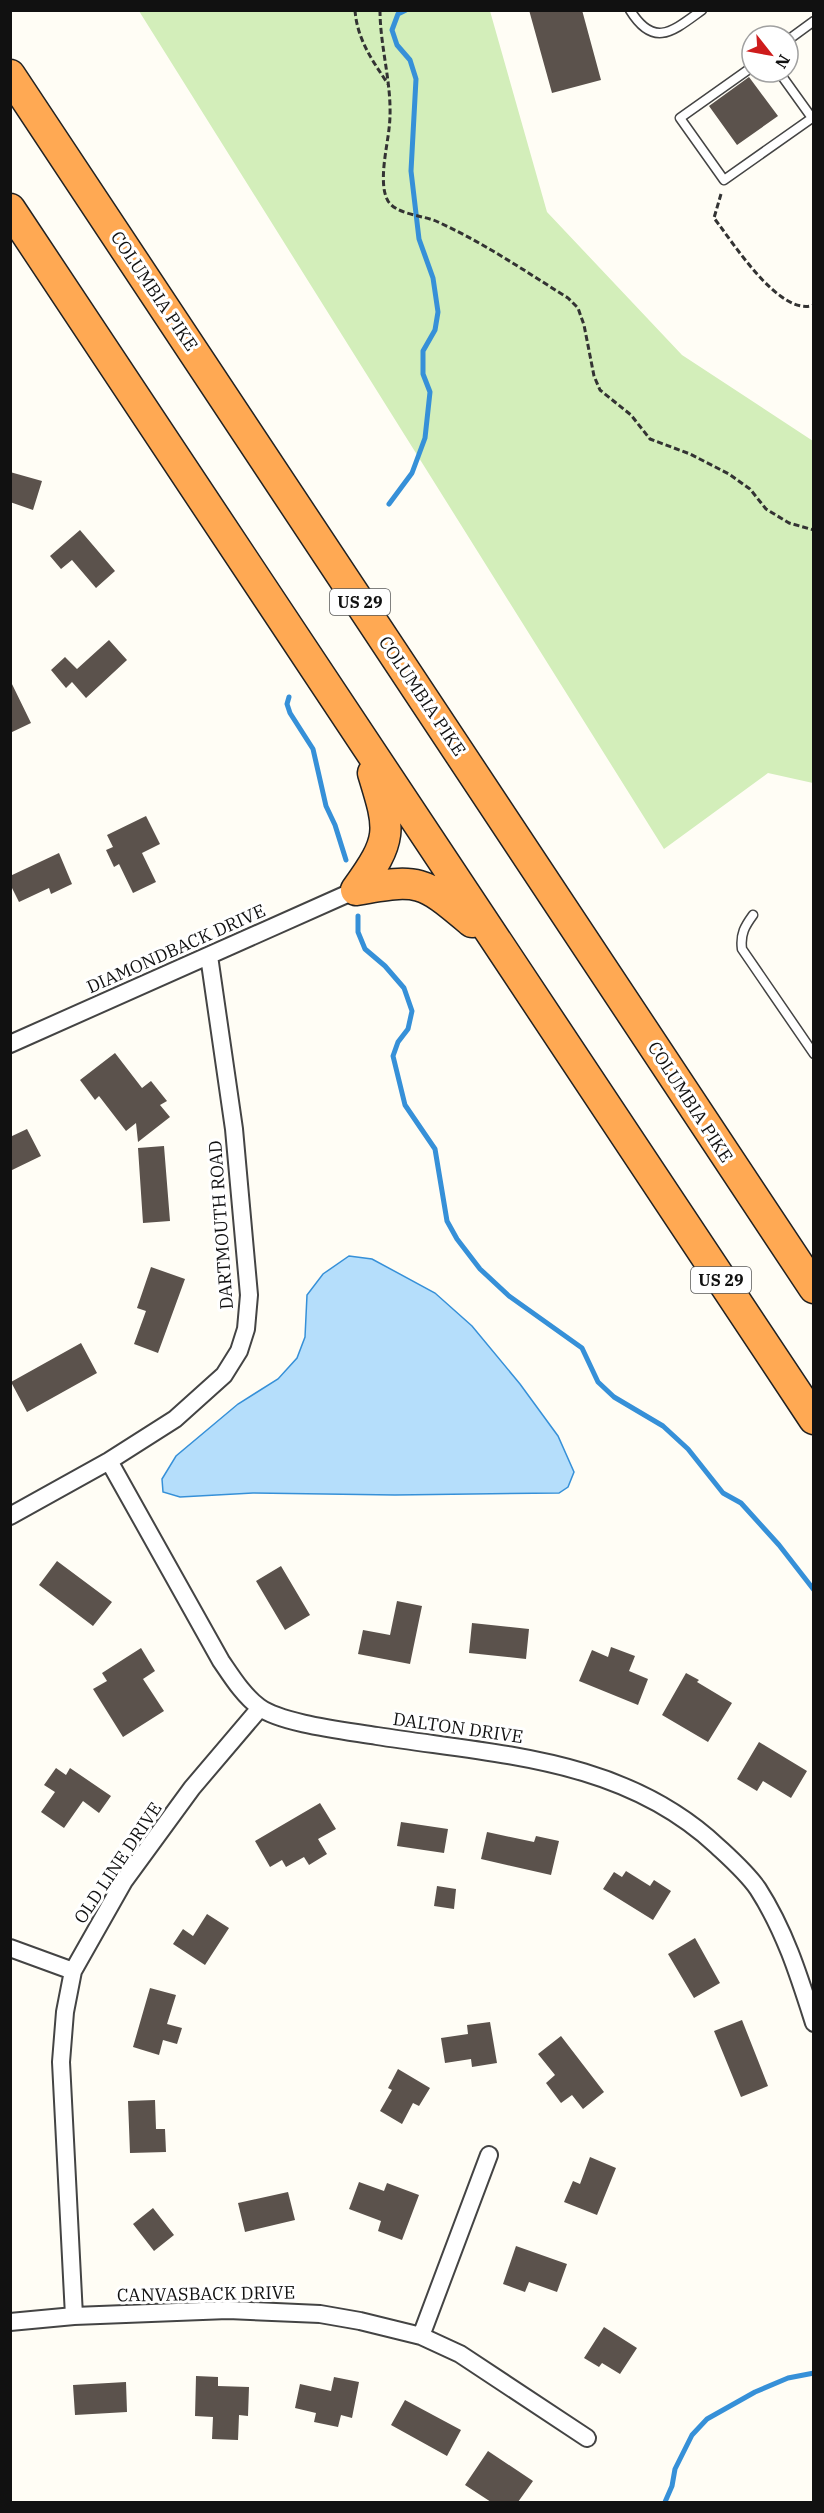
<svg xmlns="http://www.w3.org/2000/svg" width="824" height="2513" viewBox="0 0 824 2513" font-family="'IBM Plex Serif',serif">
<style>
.green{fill:#d3eeba}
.water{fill:#b5defb;stroke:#3690d8;stroke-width:1.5}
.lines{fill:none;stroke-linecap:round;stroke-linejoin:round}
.stream{stroke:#3690d8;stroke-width:5}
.building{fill:#5b524c}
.service-casing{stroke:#444;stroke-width:11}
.minor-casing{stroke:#444;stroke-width:20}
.motorway-casing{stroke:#222;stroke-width:33}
.path{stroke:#333;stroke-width:3;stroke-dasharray:6 3;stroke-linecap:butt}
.service{stroke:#fff;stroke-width:8}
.minor{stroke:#fff;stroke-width:16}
.motorway{stroke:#ffa953;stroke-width:30}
.labels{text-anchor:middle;stroke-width:6;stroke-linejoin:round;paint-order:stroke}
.shield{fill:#fff;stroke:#585858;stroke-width:1.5}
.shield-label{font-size:16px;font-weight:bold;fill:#111}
.street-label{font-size:18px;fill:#111;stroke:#fff}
</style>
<rect width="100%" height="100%" fill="#fffdf5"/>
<path class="green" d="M 139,11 L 490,11 L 547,212 L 682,355 L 813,441 L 813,783 L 768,773 L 664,849 Z"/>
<path class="water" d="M 349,1256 L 372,1259 L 435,1293 L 472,1326 L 520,1384 L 558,1436 L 574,1472 L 568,1487 L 559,1493 L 395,1495 L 253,1493 L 180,1497 L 163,1492 L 162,1479 L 176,1456 L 238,1404 L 278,1379 L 297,1358 L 305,1337 L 307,1295 L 323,1274 Z"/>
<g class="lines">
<path class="stream" d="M 389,504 L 412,473 L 425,438 L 430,392 L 423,374 L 423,351 L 435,330 L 438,312 L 433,278 L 419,239 L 411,171 L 416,79 L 410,60 L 397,45 L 392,30 L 398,14 L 406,10
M 289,697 L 287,704 L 290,713 L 313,749 L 326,806 L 335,825 L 346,860
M 358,916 L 358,932 L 365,949 L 385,966 L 404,988 L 412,1011 L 408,1029 L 398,1042 L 393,1056 L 405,1105 L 435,1149 L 447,1221 L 457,1239 L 480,1269 L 509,1296 L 582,1348 L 598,1382 L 614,1397 L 663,1426 L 688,1449 L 723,1493 L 741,1503 L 779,1545 L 814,1590
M 665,2502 L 672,2486 L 675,2469 L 692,2435 L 707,2419 L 755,2392 L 788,2378 L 814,2373"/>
</g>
<path class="building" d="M 529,10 L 582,10 L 601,80 L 552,93 Z
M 749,77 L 778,116 L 737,145 L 709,106 Z
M 10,472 L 42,481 L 33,510 L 10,502 Z
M 80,530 L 115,571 L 96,588 L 72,560 L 61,569 L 50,556 Z
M 109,640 L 127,660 L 86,698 L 72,682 L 66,688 L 51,670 L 65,657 L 77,669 Z
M 10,680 L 31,723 L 10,733 Z
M 146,816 L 160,844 L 142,853 L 156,882 L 133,893 L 119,864 L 114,867 L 106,850 L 113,847 L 107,835 Z
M 59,853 L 72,884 L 51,894 L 49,888 L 19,902 L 10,884 L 10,876 Z
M 115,1053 L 142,1088 L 151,1081 L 167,1101 L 160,1105 L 170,1117 L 138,1142 L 136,1123 L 126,1131 L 99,1096 L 95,1100 L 80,1080 Z
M 27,1129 L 41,1156 L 10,1171 L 10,1137 Z
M 164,1146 L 170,1221 L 143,1223 L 138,1148 Z
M 151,1267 L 185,1279 L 158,1353 L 134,1344 L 146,1311 L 137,1308 Z
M 81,1343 L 97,1373 L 27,1412 L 11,1382 Z
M 57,1561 L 112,1602 L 93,1626 L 39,1585 Z
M 281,1566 L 310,1615 L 285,1630 L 256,1581 Z
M 397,1601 L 422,1606 L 410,1664 L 358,1654 L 363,1630 L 390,1635 Z
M 472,1623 L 529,1629 L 526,1659 L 469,1653 Z
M 611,1647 L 635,1656 L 629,1671 L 648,1679 L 638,1705 L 579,1681 L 592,1650 L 608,1657 Z
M 141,1648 L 155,1671 L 143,1679 L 164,1711 L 123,1737 L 93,1689 L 107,1681 L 102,1673 Z
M 686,1673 L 699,1680 L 697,1682 L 732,1703 L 708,1742 L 662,1715 Z
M 759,1742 L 807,1771 L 791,1798 L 763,1781 L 757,1791 L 737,1779 Z
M 56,1768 L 66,1775 L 70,1768 L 111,1796 L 99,1813 L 83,1801 L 64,1828 L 41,1812 L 55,1792 L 44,1785 Z
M 320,1803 L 336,1829 L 318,1839 L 327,1854 L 309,1865 L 304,1857 L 286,1867 L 282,1860 L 270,1867 L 255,1841 Z
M 401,1822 L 448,1829 L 444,1853 L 397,1846 Z
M 487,1832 L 534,1842 L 536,1836 L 559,1841 L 551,1875 L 481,1859 Z
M 626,1871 L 650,1886 L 654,1880 L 671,1891 L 653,1920 L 603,1889 L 614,1872 L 622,1877 Z
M 437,1886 L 456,1889 L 454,1909 L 434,1906 Z
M 207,1914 L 229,1928 L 205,1965 L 173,1944 L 183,1929 L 193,1936 Z
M 695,1938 L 720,1983 L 694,1998 L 668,1954 Z
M 150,1988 L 176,1995 L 167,2024 L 182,2028 L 177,2044 L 163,2040 L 159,2055 L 133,2047 Z
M 742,2020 L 768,2086 L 741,2097 L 714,2031 Z
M 490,2022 L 497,2063 L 472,2067 L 471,2059 L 445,2063 L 441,2038 L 468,2034 L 467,2025 Z
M 561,2036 L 604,2092 L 583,2109 L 572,2095 L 561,2103 L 546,2083 L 555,2075 L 538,2054 Z
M 398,2069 L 430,2088 L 419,2106 L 413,2103 L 402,2124 L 380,2111 L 392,2090 L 388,2088 Z
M 155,2100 L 156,2129 L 165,2129 L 166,2152 L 130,2153 L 128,2101 Z
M 590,2157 L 616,2168 L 597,2215 L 564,2202 L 573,2181 L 580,2184 Z
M 359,2182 L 384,2191 L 387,2183 L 419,2195 L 402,2240 L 378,2231 L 381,2221 L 349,2209 Z
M 288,2192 L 295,2220 L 245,2232 L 238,2203 Z
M 153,2208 L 174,2235 L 154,2251 L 133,2224 Z
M 516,2246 L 567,2264 L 557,2292 L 529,2282 L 525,2292 L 503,2284 Z
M 604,2327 L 637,2348 L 620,2374 L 602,2363 L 599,2367 L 584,2358 Z
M 196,2376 L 218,2377 L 218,2386 L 249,2387 L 248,2416 L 239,2415 L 238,2440 L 212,2439 L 213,2417 L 195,2416 Z
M 334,2377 L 359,2382 L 352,2418 L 341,2415 L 338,2427 L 314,2422 L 316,2413 L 295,2408 L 300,2384 L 331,2391 Z
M 126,2382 L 127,2412 L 75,2415 L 73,2385 Z
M 405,2400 L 461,2430 L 447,2456 L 391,2425 Z
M 488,2451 L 533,2481 L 518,2502 L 491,2502 L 465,2485 Z"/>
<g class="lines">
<defs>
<path id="service" d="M 630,10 C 654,49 673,31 702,10
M 788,40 L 814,21
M 752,67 L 680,118 L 724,180 L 812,118 L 779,72
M 753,915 C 745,926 740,934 742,949 L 814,1054"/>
<path id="minor" d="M 10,1044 L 356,890
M 109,1461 L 221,1661 C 232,1677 243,1695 259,1707 C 282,1724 348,1731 377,1736 C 498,1755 623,1758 717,1846 C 731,1859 747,1873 758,1889 C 785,1931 799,1976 814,2023
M 10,1516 L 109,1461 L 175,1419 L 224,1375 L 239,1351 L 246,1329 L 249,1295 L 234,1129 L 209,956
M 10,1948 L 73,1971
M 74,2316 L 61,2062 L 65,2012 L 73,1971 L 124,1881 L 192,1788 L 260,1708
M 10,2322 L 74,2316 L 228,2310 L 320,2314 L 360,2321 L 421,2336 L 460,2354 L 587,2438
M 421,2336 L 489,2155"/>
<path id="motorway" d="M 10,75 L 814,1288
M 10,209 L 814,1419
M 356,890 C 393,839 391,831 373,773
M 356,890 C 421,878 423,881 472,922"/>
</defs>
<use href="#service" class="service-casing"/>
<use href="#minor" class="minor-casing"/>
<use href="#motorway" class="motorway-casing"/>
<path class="path" d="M 355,10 C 357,39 372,60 388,84
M 380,10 C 380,50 394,89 389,129 C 387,148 378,184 388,201 C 397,215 423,215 438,222 C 484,243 525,271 568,298 L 578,308 L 584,325 L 594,376 L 600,390 L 631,415 L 650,439 L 690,454 L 729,474 L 750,489 L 766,509 L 789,523 L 814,530
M 721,194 L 714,218 C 732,241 780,318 814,305"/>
<use href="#service" class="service"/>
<use href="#minor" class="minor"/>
<use href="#motorway" class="motorway"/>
</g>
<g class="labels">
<g class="shield">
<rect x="330" y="589" width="60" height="26" rx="4.5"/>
<rect x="691" y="1267" width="60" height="26" rx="4.5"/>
</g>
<g class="shield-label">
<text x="360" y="608">US 29</text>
<text x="721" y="1286">US 29</text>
</g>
<g class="street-label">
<text transform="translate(154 291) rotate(56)" y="6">COLUMBIA PIKE</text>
<text transform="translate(422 696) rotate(56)" y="6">COLUMBIA PIKE</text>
<text transform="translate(176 949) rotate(-24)" y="6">DIAMONDBACK DRIVE</text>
<text transform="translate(690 1102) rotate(57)" y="6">COLUMBIA PIKE</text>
<text transform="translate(221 1225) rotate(-94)" y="6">DARTMOUTH ROAD</text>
<text transform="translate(458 1728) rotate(8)" y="6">DALTON DRIVE</text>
<text transform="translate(118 1863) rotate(-56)" y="6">OLD LINE DRIVE</text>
<text transform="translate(206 2294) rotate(-1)" y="6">CANVASBACK DRIVE</text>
</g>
</g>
<rect width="824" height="2513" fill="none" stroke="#111111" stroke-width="24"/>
<g transform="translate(770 54) rotate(121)"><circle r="28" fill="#ffffff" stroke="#a0a0a0" stroke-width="1.5"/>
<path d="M0-4.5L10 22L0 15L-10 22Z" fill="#ce1c1c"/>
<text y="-9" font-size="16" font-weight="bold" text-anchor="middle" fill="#111111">N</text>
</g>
</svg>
